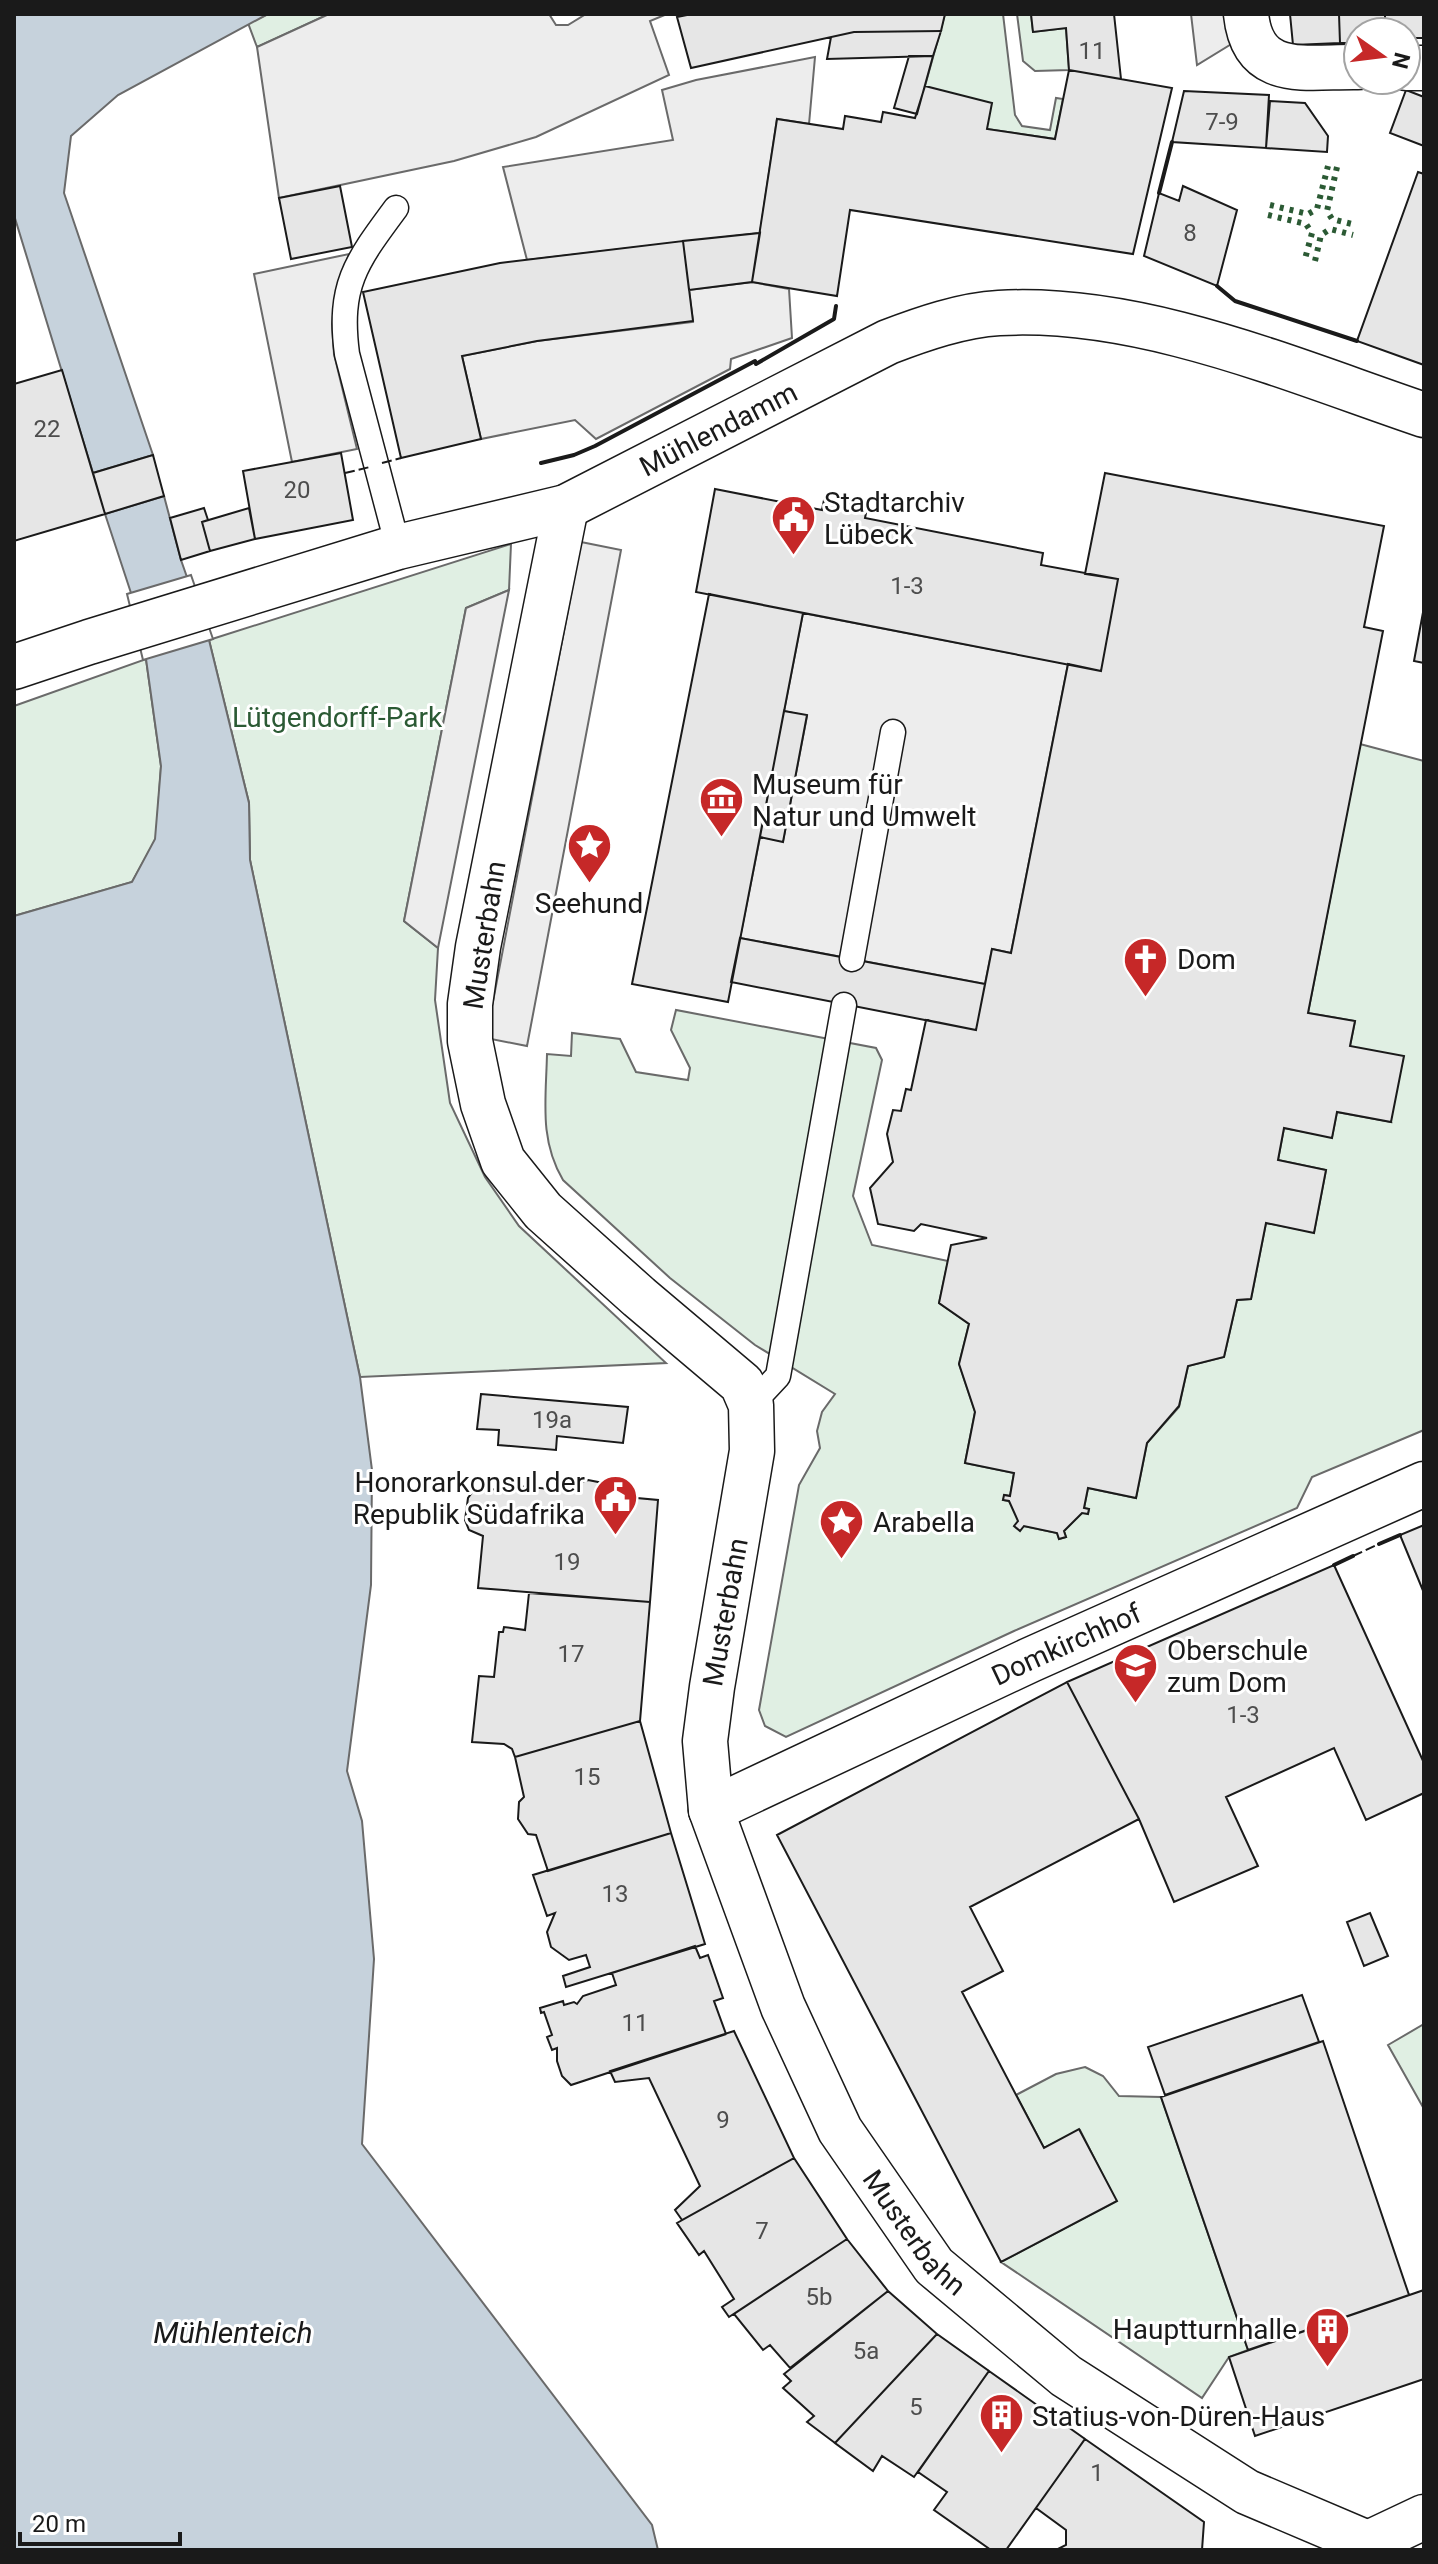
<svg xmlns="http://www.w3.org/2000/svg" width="1438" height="2564" viewBox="0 0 1438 2564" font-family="Roboto,sans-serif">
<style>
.green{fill:#e0efe3;stroke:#6a6a6a;stroke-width:2}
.parking{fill:#ededed;stroke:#6a6a6a;stroke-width:2}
.water{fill:#c6d2dc;stroke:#6a6a6a;stroke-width:2}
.pier{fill:#fff;stroke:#6a6a6a;stroke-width:2}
.building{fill:#e6e6e6;stroke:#1a1a1a;stroke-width:2}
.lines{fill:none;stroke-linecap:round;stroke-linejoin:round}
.service-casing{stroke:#1a1a1a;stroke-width:27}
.minor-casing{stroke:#1a1a1a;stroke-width:47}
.tertiary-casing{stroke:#1a1a1a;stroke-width:47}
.service{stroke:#fff;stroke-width:24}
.minor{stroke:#fff;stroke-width:44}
.tertiary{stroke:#fff;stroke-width:44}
.hedge{stroke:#2b5a34;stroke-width:6;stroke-dasharray:4 6;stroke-linecap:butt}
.fence{stroke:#1a1a1a;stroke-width:2;stroke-dasharray:10 4;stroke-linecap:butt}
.wall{stroke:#1a1a1a;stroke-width:4}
.labels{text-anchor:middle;stroke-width:6;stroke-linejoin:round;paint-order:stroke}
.number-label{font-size:24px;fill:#4d4d4d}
.street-label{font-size:28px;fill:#1a1a1a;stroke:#fff}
.poi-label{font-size:28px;fill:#1a1a1a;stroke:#fff;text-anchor:start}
.park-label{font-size:28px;fill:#2b5a34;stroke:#fff}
.water-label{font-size:30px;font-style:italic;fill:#1a1a1a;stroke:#fff}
</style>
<rect width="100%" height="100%" fill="#fff"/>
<path class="green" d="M 268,14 L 329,14 L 257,47 L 248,23 Z
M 945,14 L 1003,14 L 1015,115 L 1022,126 L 1050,130 L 1056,98 L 1063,99 L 1055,139 L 987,129 L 925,86 Z
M 1017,14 L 1031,14 L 1033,32 L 1066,28 L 1069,70 L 1035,71 L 1023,61 Z
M 511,544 L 509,590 L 466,608 L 404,921 L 438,948 L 435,1000 L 450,1103 L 485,1177 L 519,1226 L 666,1363 L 360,1377 L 250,860 L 249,803 L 209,640 Z
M 146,659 L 161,766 L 156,839 L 132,882 L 14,916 L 14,706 Z
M 1360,744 L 1424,761 L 1424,1430 L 1312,1477 L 1297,1508 L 1014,1631 L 786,1737 L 765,1726 L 759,1710 L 799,1485 L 820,1448 L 817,1431 L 822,1412 L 835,1394 L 755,1345 L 670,1278 L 563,1180 C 539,1139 546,1100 547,1054 L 571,1056 L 572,1033 L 620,1039 L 636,1072 L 688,1080 L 690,1068 L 671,1030 L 676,1010 L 876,1048 L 882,1060 L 853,1196 L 872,1245 L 948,1261 L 939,1303 L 969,1324 L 959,1364 L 975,1412 L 965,1463 L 1014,1473 L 1010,1496 L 1005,1495 L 1003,1500 L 1009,1501 L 1024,1526 L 1057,1533 L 1059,1539 L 1066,1537 L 1064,1531 L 1082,1513 L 1088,1513 L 1089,1509 L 1084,1508 L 1088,1488 L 1136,1498 L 1147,1443 L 1179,1407 L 1188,1366 L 1224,1357 L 1237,1300 L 1251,1299 L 1266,1223 L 1314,1232 L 1326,1170 L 1278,1160 L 1284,1128 L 1332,1137 L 1337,1112 L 1391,1122 L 1350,1046 L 1355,1021 L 1308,1013 Z
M 1424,2024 L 1424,2109 L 1388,2045 Z
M 1085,2067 L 1103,2076 L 1119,2096 L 1161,2097 L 1248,2350 L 1229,2357 L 1202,2398 L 1001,2262 L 1116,2201 L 1080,2130 L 1044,2148 L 1016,2095 L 1056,2074 Z"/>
<path class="parking" d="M 329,14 L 549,14 L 556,25 L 568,25 L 586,14 L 667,14 L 650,21 L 669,75 L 536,137 L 454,161 L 279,198 L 257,47 Z
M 1191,14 L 1230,14 L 1233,43 L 1197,65 Z
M 815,57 L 809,124 L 777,119 L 760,233 L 527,260 L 503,167 L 673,140 L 662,90 L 696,80 Z
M 349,254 L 336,292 L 332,324 L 334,354 L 357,449 L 292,462 L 254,274 Z
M 752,282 L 789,289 L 792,338 L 731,359 L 730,369 L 596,439 L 575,420 L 481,439 L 462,356 L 537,341 L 693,322 L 689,290 Z
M 581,542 L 621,550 L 527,1046 L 486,1038 Z
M 509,590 L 438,948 L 404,921 L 466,608 Z
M 803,613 L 1068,664 L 1011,953 L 992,949 L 985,984 L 740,938 L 760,837 L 783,841 L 807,716 L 784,711 Z"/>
<path class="water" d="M 14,14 L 268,14 L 118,95 L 71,136 L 64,193 L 153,455 L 93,473 L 14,215 Z
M 164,496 L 181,560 L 209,640 L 249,803 L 250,860 L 360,1377 L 372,1470 L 371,1585 L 347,1771 L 362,1821 L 374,1959 L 362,2144 L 652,2525 L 658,2550 L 14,2550 L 14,916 L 132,882 L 155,839 L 161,766 L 146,659 L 131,593 L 105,514 Z"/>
<path class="pier" d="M 191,575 L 213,639 L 143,660 L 127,594 Z"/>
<path class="building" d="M 692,14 L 945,14 L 941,31 L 854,32 L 691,68 L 677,17 Z
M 1031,14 L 1114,14 L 1121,79 L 1069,70 L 1066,28 L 1033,32 Z
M 1290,14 L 1339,14 L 1340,43 L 1293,45 Z
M 1339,14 L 1385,14 L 1385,32 L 1358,32 L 1358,43 L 1340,43 Z
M 1385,14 L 1424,14 L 1424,38 L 1406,38 L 1406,32 L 1385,32 Z
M 941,31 L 933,56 L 827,59 L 831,37 L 854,32 Z
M 909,56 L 933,56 L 917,114 L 894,108 Z
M 1069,70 L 1172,88 L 1133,254 L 850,210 L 837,296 L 752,282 L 777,119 L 843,129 L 845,116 L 881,122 L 883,112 L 915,118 L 925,86 L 992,103 L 987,129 L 1055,139 Z
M 1406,90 L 1424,97 L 1424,146 L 1390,133 Z
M 1184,91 L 1269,95 L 1266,148 L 1172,142 Z
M 1270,101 L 1305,103 L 1328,136 L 1327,152 L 1266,148 Z
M 1418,172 L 1424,174 L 1424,365 L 1357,341 Z
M 340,186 L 352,247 L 291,259 L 279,198 Z
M 1183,186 L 1237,210 L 1217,286 L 1144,256 L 1159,193 L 1179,201 Z
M 760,233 L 752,282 L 689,290 L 683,241 Z
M 683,241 L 693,321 L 537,341 L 462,356 L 481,439 L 401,458 L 363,292 L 500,263 Z
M 62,370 L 105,514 L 14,541 L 14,384 Z
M 341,453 L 353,520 L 255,539 L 243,471 Z
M 153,455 L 164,496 L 105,514 L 93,473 Z
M 1105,473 L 1384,526 L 1364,627 L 1383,631 L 1308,1013 L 1355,1021 L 1350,1046 L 1404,1056 L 1391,1122 L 1337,1112 L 1332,1138 L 1284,1128 L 1278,1160 L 1326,1170 L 1314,1233 L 1266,1223 L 1251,1299 L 1237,1300 L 1224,1357 L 1188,1366 L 1179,1406 L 1147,1443 L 1136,1498 L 1088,1488 L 1084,1508 L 1089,1509 L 1088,1514 L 1082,1513 L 1064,1531 L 1066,1537 L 1059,1539 L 1057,1533 L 1024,1526 L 1020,1531 L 1014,1526 L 1018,1521 L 1009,1501 L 1003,1500 L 1004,1495 L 1010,1496 L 1014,1473 L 965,1463 L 975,1412 L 959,1364 L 969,1324 L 939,1303 L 951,1245 L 987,1238 L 921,1224 L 914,1231 L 878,1224 L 870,1188 L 893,1162 L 887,1134 L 893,1110 L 901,1111 L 906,1089 L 911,1090 L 926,1020 L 976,1030 L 992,949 L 1011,953 L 1068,664 L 1101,671 L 1118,579 L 1085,574 Z
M 715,489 L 822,510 L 824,500 L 867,508 L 865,518 L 1043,553 L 1041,565 L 1118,579 L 1101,671 L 696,592 Z
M 204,508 L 208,520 L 202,522 L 210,551 L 181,560 L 170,518 Z
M 249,508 L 255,539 L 210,551 L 202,522 Z
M 709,594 L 803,613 L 728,1002 L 632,984 Z
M 1424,607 L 1424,663 L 1414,661 Z
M 784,711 L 807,715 L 783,842 L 760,837 Z
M 740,938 L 985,984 L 976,1030 L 731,982 Z
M 481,1394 L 628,1407 L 623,1443 L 557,1436 L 556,1450 L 498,1445 L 499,1430 L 477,1429 Z
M 588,1480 L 608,1484 L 615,1496 L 658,1500 L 650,1602 L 478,1588 L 483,1536 L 469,1530 L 465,1520 L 468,1498 L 474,1490 L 482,1488 L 507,1491 L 509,1485 L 570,1491 L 574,1485 Z
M 1424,1525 L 1424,1593 L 1400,1535 Z
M 1334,1565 L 1424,1763 L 1424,1793 L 1366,1820 L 1334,1748 L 1226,1797 L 1258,1866 L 1174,1902 L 1139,1819 L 1067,1682 Z
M 529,1593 L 650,1602 L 640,1721 L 515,1757 L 512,1749 L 504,1744 L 472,1742 L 479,1676 L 494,1677 L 499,1632 L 503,1632 L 504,1627 L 525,1630 Z
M 1067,1682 L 1139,1819 L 970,1907 L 1003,1971 L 962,1992 L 1044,2148 L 1079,2129 L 1117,2201 L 1001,2262 L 777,1835 Z
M 640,1721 L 671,1833 L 548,1871 L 536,1835 L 528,1834 L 518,1819 L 519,1802 L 524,1797 L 515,1757 Z
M 671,1833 L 705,1944 L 566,1987 L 563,1976 L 590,1967 L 586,1955 L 569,1960 L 551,1947 L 547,1932 L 555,1913 L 547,1916 L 533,1875 Z
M 1370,1913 L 1388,1956 L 1364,1966 L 1347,1922 Z
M 695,1946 L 700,1958 L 708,1955 L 723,1998 L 714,2001 L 726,2034 L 571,2085 L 562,2076 L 557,2061 L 557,2048 L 552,2050 L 547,2037 L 552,2035 L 544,2012 L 541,2013 L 540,2008 L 563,2001 L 564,2005 L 574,2002 L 577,2004 L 583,1996 L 616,1985 L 612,1973 Z
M 1302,1995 L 1319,2042 L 1165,2095 L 1148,2047 Z
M 734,2031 L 794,2158 L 682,2220 L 675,2210 L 700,2186 L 649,2078 L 615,2082 L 610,2071 Z
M 1323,2041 L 1409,2295 L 1248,2350 L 1161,2097 Z
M 794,2158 L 847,2239 L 729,2317 L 722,2307 L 734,2299 L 704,2251 L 699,2255 L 677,2223 Z
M 847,2239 L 888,2291 L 790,2368 L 770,2345 L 763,2350 L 734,2314 Z
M 1424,2290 L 1424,2379 L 1255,2436 L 1229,2357 Z
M 888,2291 L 937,2334 L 835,2443 L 807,2422 L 814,2416 L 783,2388 L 791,2381 L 784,2374 Z
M 937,2334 L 989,2371 L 914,2477 L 882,2456 L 873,2471 L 835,2443 Z
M 989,2371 L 1085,2439 L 1006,2550 L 991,2550 L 934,2510 L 947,2492 L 918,2472 Z
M 1085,2439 L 1204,2522 L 1202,2550 L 1056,2550 L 1066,2545 L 1066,2530 L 1036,2508 Z"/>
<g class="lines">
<defs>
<path id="service" d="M 396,208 C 356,262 338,285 347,354 L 398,547
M 852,959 L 893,732
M 751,1405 L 778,1376 L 844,1005"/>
<g id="minor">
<path d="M 1246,14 C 1253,81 1306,66 1358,67"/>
<path d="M 1406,68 L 1424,68"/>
<path id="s1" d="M 566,507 L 478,947 L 470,1004 L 470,1041 L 483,1104 L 503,1161 L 543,1211 L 639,1297 L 742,1384 L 751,1405 L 752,1451 L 712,1687 L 705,1741 L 711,1810 L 783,2007 L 840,2130 L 934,2266 L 1066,2376 L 1247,2492 L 1367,2543 L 1372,2550"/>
<path id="s2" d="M 14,667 L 89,642 L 398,547 L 566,507 L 888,342 C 922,329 962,315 999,313 C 1141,305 1291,370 1424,415"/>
<path id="s3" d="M 711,1810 L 1030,1660 L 1424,1484"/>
</g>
<path id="tertiary" d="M 1354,2550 L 1424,2517"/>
</defs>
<use href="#service" class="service-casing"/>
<use href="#minor" class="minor-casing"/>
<use href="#tertiary" class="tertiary-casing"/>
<use href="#service" class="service"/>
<use href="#minor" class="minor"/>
<use href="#tertiary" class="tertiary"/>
<path class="hedge" d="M 1337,167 L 1327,211 L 1332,219 L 1356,225
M 1270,205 L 1308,214 L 1317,209 L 1328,166
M 1268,215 L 1306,224 L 1312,233 L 1305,259
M 1315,261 L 1321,235 L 1330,229 L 1353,235"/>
<path class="fence" d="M 382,463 L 401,458
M 345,473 L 370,467
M 1353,1556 L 1379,1544"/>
<path class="wall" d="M 1159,193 L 1172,142
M 1217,286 L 1235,301 L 1357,341
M 541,463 L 574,455 L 595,446 L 755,361 L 756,364 L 834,319 L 836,306
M 1379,1544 L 1400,1535
M 1334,1565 L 1353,1556"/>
</g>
<defs>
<symbol id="civic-pin" viewBox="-11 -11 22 30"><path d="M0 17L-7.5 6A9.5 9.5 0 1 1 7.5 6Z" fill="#c62828" stroke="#fff"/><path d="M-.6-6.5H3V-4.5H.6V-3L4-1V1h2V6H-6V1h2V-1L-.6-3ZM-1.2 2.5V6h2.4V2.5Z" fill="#fff"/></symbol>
<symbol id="museum-pin" viewBox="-11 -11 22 30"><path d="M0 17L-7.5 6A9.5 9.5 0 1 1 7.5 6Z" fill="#c62828" stroke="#fff"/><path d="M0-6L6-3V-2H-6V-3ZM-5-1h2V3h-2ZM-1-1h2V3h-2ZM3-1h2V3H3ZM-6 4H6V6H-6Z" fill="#fff"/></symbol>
<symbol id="sight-pin" viewBox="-11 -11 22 30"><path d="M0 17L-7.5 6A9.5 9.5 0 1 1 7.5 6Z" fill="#c62828" stroke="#fff"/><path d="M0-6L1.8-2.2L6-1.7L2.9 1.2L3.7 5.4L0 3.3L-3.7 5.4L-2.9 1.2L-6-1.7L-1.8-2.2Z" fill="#fff"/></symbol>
<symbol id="church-pin" viewBox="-11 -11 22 30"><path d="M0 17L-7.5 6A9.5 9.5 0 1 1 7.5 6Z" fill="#c62828" stroke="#fff"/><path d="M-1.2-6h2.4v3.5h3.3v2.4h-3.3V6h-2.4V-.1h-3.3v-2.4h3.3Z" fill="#fff"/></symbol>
<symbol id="school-pin" viewBox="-11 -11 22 30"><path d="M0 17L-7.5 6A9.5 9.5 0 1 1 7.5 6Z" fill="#c62828" stroke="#fff"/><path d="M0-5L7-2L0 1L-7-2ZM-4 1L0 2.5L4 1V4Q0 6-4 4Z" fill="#fff"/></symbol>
<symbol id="building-pin" viewBox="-11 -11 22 30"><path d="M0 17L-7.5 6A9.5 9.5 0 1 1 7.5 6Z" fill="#c62828" stroke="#fff"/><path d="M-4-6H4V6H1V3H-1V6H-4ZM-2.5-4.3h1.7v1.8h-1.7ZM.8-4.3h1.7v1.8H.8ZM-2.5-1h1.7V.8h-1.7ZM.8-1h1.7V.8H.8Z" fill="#fff"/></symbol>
</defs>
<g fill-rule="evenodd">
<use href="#civic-pin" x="768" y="492" width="51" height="69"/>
<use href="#museum-pin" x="696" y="774" width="51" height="69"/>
<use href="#sight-pin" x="564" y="820" width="51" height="69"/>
<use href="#church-pin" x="1120" y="934" width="51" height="69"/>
<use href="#civic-pin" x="590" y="1472" width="51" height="69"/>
<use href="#sight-pin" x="816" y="1496" width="51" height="69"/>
<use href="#school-pin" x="1110" y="1640" width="51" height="69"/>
<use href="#building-pin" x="1302" y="2304" width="51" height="69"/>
<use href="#building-pin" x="976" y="2390" width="51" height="69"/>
</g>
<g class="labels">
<g class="number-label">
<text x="1092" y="59">11</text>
<text x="1222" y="130">7-9</text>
<text x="1190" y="241">8</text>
<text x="47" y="437">22</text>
<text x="297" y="498">20</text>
<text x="907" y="594">1-3</text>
<text x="552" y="1428">19a</text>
<text x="567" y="1570">19</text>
<text x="571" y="1662">17</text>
<text x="1243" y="1723">1-3</text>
<text x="587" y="1785">15</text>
<text x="615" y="1902">13</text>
<text x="635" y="2031">11</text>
<text x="723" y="2128">9</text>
<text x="762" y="2239">7</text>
<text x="819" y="2305">5b</text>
<text x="866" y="2359">5a</text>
<text x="916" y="2415">5</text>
<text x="1097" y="2481">1</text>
</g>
<g class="street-label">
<text dy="10" stroke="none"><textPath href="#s2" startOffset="746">Mühlendamm</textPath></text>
<text transform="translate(484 935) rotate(-81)" y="10">Musterbahn</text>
<text transform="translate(725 1612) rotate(-80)" y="10">Musterbahn</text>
<text dy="10" stroke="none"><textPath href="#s3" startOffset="392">Domkirchhof</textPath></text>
<text dy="10" stroke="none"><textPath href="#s1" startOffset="1900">Musterbahn</textPath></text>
</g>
<g class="poi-label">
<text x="824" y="512">Stadtarchiv<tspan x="824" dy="32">Lübeck</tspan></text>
<text x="752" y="794">Museum für<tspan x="752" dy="32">Natur und Umwelt</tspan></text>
<text x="589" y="913" text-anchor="middle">Seehund</text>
<text x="1177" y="969">Dom</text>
<text x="585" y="1492" text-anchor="end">Honorarkonsul der<tspan x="585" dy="32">Republik Südafrika</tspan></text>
<text x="873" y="1532">Arabella</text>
<text x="1167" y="1660">Oberschule<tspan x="1167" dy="32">zum Dom</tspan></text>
<text x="1297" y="2339" text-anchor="end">Hauptturnhalle</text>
<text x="1032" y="2426">Statius-von-Düren-Haus</text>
</g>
<g class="park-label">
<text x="337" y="727">Lütgendorff-Park</text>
</g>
<g class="water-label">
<text x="233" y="2343">Mühlenteich</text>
</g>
</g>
<rect width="1438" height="2564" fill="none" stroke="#1a1a1a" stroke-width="32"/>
<g transform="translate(1382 56) rotate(104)"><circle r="38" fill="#ffffff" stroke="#a3a3a3" stroke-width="2"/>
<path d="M0-6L14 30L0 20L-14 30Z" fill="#c62828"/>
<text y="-12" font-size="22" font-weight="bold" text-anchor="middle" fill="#1a1a1a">N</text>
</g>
<path d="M20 2532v12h160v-12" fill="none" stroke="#1a1a1a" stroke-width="4"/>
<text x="32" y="2532" font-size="24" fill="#1a1a1a" stroke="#ffffff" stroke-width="6" paint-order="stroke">20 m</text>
</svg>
